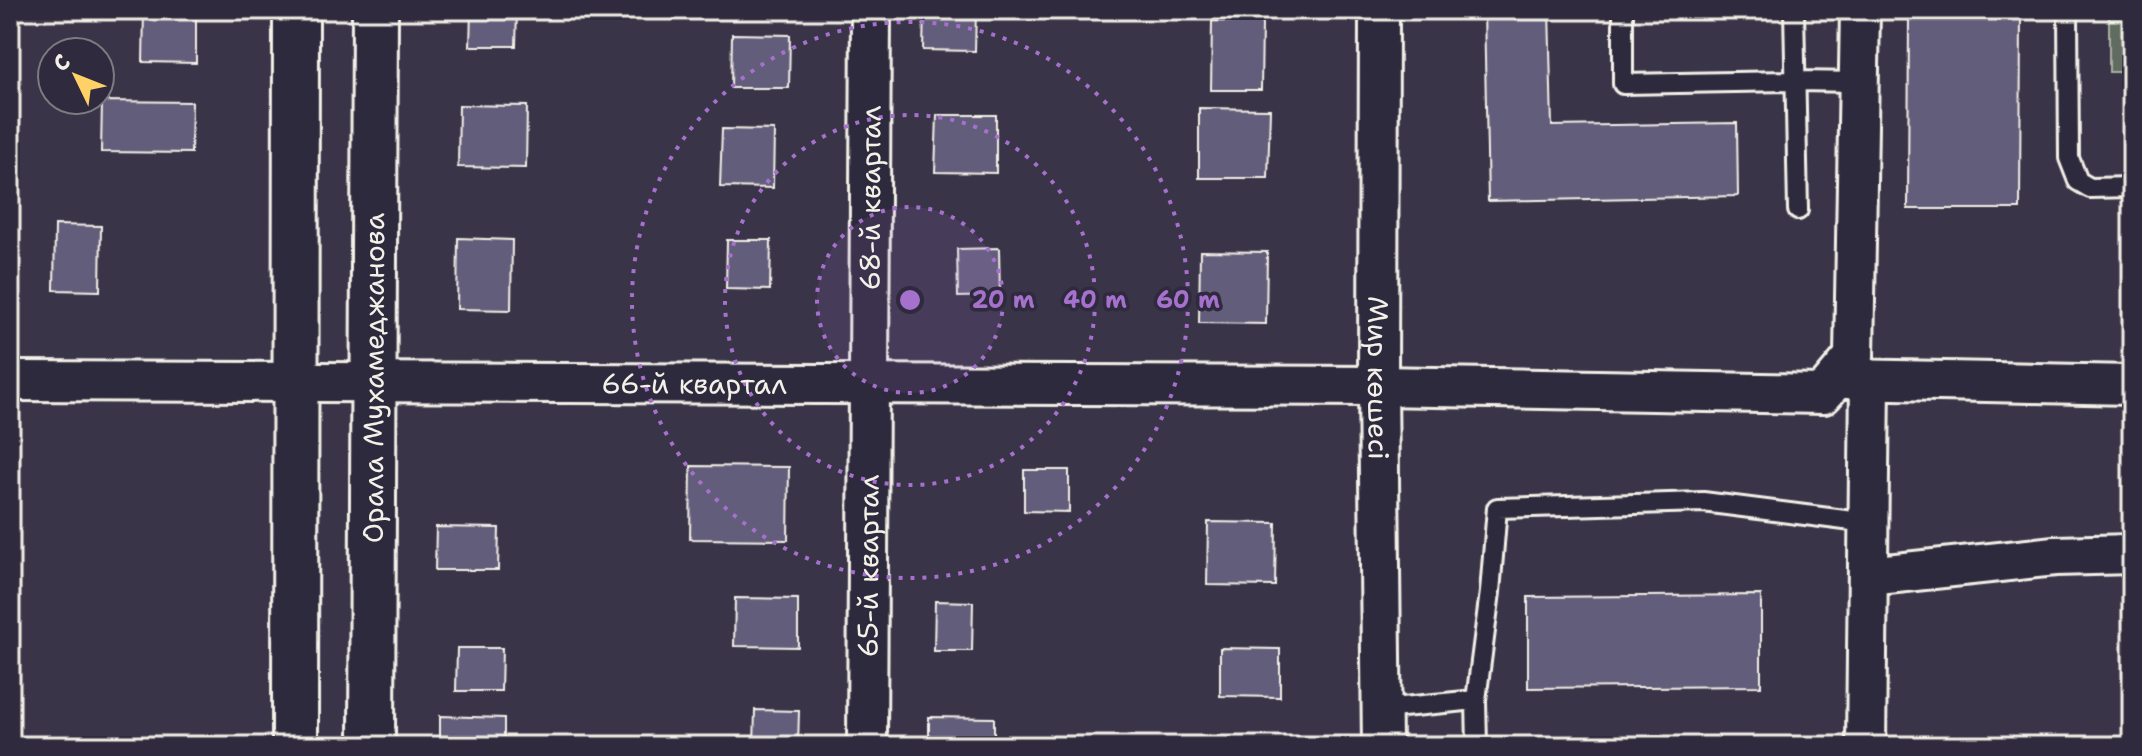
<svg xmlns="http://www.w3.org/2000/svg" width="2142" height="756" viewBox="0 0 2142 756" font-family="'Shantell Sans',sans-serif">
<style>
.green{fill:#606c61;stroke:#aaaea4;stroke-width:2}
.building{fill:#645d7b;stroke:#f4f1e8;stroke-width:2}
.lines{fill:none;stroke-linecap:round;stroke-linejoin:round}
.service-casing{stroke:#f4f1e8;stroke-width:24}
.minor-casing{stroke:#f4f1e8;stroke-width:44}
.tertiary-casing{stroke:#f4f1e8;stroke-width:50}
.service{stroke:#2f2a3d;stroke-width:18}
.minor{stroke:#2f2a3d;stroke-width:38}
.tertiary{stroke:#2f2a3d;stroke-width:44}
.ring{fill:none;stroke:#a571cd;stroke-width:4;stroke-dasharray:4 8}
.labels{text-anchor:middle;stroke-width:7;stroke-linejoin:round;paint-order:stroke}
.street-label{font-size:28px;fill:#f4f1e8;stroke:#2f2a3d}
.centre{fill:#a571cd;stroke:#2f2a3d;stroke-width:4}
.ring-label{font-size:24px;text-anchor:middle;font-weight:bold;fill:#a571cd;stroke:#2f2a3d;stroke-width:7;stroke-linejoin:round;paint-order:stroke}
</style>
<rect width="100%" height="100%" fill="#3a3449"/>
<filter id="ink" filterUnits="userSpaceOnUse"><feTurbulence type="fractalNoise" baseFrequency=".0125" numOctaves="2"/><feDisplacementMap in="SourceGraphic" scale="16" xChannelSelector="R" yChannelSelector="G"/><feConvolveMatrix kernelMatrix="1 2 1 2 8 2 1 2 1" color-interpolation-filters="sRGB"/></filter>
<g filter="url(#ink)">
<path class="green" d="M 2109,10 L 2132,10 L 2132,72 L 2109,72 Z"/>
<path class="building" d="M 144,10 L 196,10 L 196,63 L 143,62 Z
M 471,10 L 517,10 L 516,46 L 470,46 Z
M 924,10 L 976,10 L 975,51 L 923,50 Z
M 1484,10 L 1549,10 L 1552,126 L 1737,123 L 1738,196 L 1488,201 Z
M 1909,10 L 2021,10 L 2020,209 L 1908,209 Z
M 1212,21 L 1262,22 L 1261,90 L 1211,90 Z
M 732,34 L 790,35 L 789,88 L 731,88 Z
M 102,101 L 192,102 L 191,153 L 101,152 Z
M 459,105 L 527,106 L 526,168 L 458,167 Z
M 1199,108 L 1270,109 L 1268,178 L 1199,178 Z
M 937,115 L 996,115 L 996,173 L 935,172 Z
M 722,129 L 774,130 L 773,188 L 720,187 Z
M 55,225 L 101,226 L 100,291 L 54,290 Z
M 458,238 L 512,240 L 511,310 L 457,309 Z
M 727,240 L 771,240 L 770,290 L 726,289 Z
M 10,242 L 15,242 L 15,293 L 10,293 Z
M 999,248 L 1000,296 L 958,297 L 957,249 Z
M 1200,251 L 1267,252 L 1266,324 L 1199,323 Z
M 691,466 L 789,467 L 788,540 L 690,539 Z
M 1024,470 L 1069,470 L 1069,512 L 1024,511 Z
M 1208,522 L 1276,523 L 1275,586 L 1207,585 Z
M 436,527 L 499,528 L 498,570 L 435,570 Z
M 1761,595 L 1761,686 L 1528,688 L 1528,597 Z
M 735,598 L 798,599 L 798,647 L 734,646 Z
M 935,601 L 973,602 L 972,651 L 934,651 Z
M 457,648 L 502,648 L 501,691 L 456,691 Z
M 1220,648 L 1280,649 L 1280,697 L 1220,696 Z
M 755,710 L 799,711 L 798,746 L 754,746 Z
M 440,716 L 504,718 L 504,746 L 440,746 Z
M 929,717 L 994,718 L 994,746 L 929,746 Z"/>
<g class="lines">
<defs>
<path id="service" d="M 1623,10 L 1623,84 L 1796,81 L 1859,82
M 1794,10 L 1798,210
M 2068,10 L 2069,158 L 2078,181 L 2090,188 L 2132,187
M 1476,700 L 1477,746
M 1382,709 L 1476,700 L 1490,592 L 1497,508 L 1703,502 L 1868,523"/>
<g id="minor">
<path id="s1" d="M 1379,10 L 1378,386 L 1382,746"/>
<path d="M 1847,379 L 2132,385"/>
<path id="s2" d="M 10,381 L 1378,386 L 1823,394 L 1854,357 L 1860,10"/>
<path d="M 1868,576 L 2055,556 L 2132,554"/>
<path id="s3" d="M 867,746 L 871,10"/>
<path d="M 1866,746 L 1870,379"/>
</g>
<g id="tertiary">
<path d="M 295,746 L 296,10"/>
<path id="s4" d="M 372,746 L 375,10"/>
</g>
</defs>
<use href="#service" class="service-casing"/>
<use href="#minor" class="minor-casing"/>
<use href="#tertiary" class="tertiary-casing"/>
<use href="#service" class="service"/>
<use href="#minor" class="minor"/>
<use href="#tertiary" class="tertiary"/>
</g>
</g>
<circle cx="910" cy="300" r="93" fill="#a571cd" fill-opacity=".12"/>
<g class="ring">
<circle cx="910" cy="300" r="93"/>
<circle cx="910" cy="300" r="185"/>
<circle cx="910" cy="300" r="278"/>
</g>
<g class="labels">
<g class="street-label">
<text dy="10" stroke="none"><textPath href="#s3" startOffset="548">68-й квартал</textPath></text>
<text dy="10" stroke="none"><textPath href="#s4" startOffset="368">Орала Мухамеджанова</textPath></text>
<text dy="10" stroke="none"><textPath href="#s1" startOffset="368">Мир көшесі</textPath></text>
<text dy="10" stroke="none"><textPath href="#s2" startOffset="684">66-й квартал</textPath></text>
<text dy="10" stroke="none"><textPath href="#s3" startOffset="180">65-й квартал</textPath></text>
</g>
</g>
<circle cx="910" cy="300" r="12" class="centre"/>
<g class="ring-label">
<text x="1003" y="308">20 m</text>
<text x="1095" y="308">40 m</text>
<text x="1188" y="308">60 m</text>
</g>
<rect width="2142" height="756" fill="none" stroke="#2f2a3d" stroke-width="40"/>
<rect x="20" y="20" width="2102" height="716" fill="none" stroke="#f4f1e8" stroke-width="3" filter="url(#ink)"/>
<g transform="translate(76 76) rotate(313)"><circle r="38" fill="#2f2a3d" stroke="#7e7a81" stroke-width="2"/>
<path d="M0-6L14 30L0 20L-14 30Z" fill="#ffd166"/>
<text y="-12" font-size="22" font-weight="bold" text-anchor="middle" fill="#f4f1e8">С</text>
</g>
</svg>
